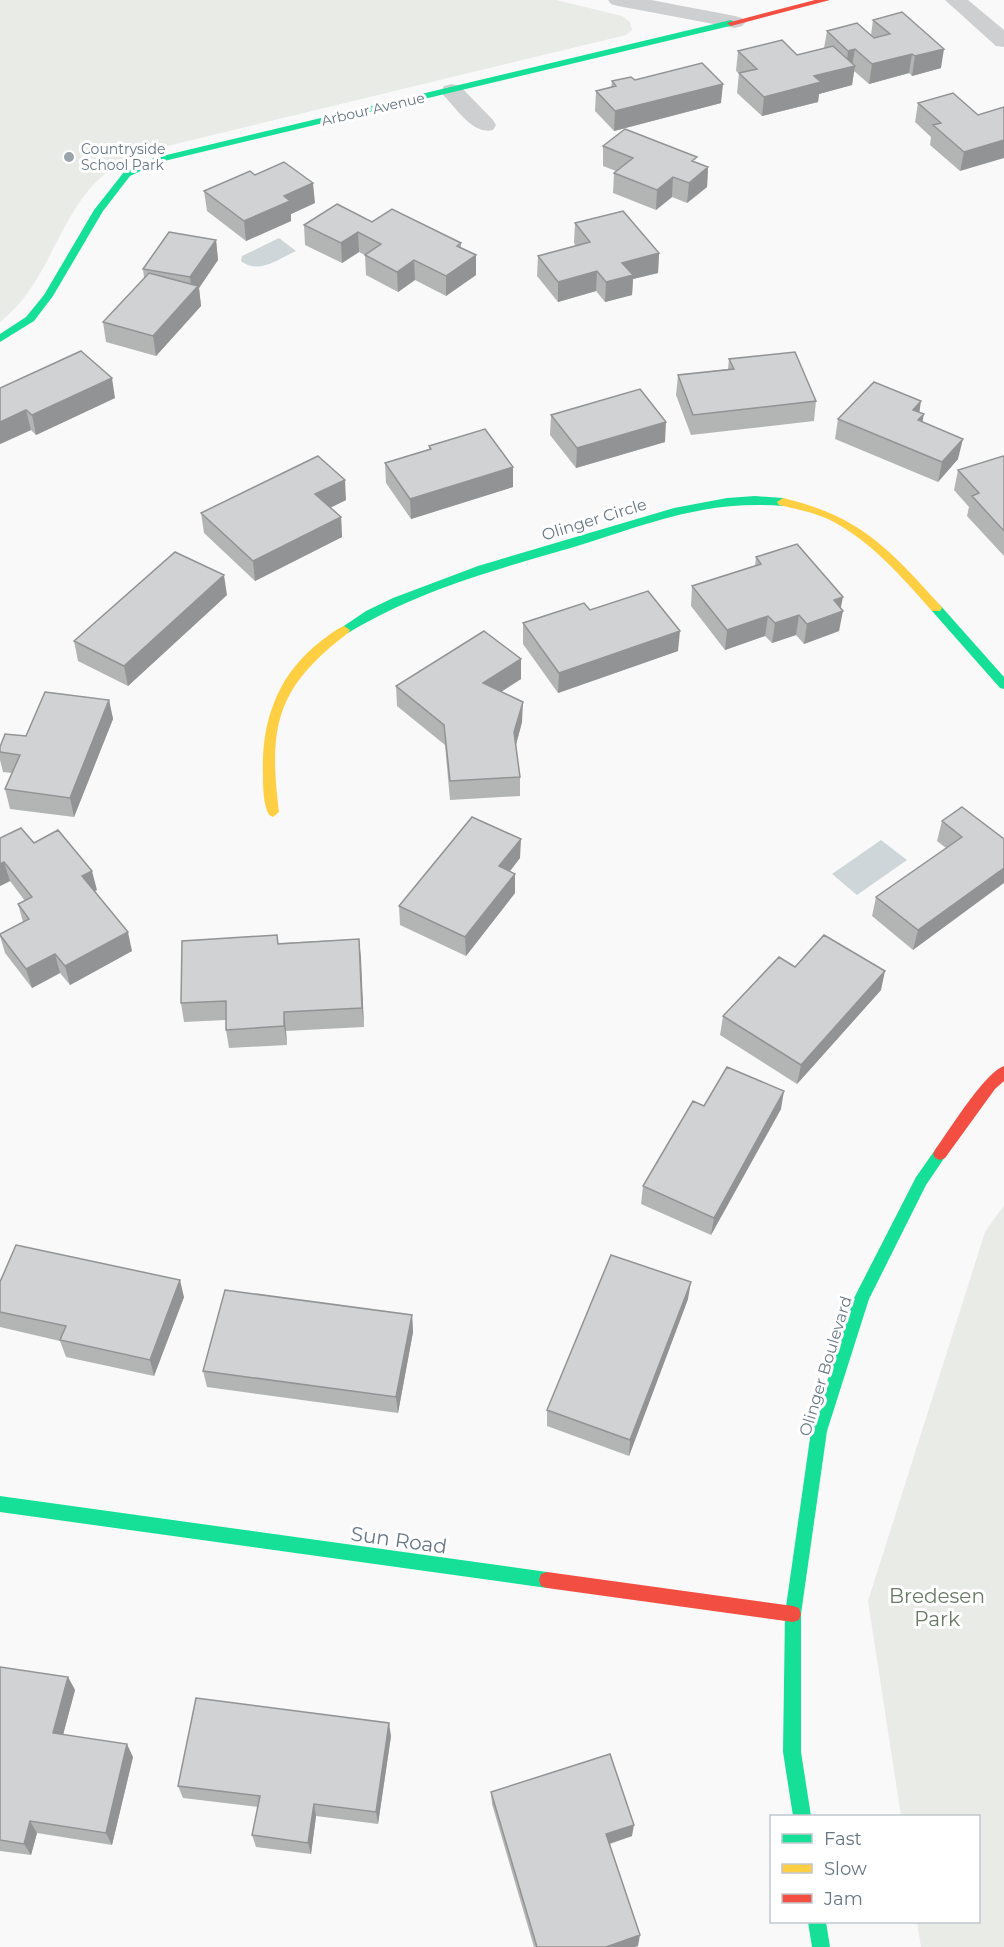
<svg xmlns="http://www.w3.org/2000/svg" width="1004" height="1947" viewBox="0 0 1004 1947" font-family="Montserrat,sans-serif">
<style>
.green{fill:#e8ebe6}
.water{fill:#ced6d9}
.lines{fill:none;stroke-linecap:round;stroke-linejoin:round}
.street{fill:#cecfd0;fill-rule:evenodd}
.fast{fill:#16e098;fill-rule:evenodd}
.slow{fill:#ffcf43;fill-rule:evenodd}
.jam{fill:#f24e42;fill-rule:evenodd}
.wall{fill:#b3b5b5}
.shaded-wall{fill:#929394}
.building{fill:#d0d2d3;stroke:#929394;stroke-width:1.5}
.poi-dot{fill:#99a4ac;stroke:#fff;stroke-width:2}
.labels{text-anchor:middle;stroke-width:6;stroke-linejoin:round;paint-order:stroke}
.far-street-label{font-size:14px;fill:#657683;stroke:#fff}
.far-poi-label{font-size:14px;fill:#657683;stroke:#fff;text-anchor:start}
.street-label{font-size:16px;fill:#657683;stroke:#fff}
.near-street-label{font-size:20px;fill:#657683;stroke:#fff}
.near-park-label{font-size:20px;fill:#687a64;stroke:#fff}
</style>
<rect width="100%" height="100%" fill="#f9f9f9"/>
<path class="green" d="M 0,0 L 556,0 L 622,16 L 630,22 L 632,30 L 626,35 L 155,149 C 135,158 111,166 95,183 C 56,224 46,287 0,322 Z
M 1004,1205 L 1004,1947 L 921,1947 L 917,1922 L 978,1922 L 978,1816 L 901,1816 L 868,1601 L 985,1232 Z"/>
<path class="water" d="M 279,238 L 296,251 C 278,259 259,275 241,261 L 242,256 Z
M 881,840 L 907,860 L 857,895 L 832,874 Z"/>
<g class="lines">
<path class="street" d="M 608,0 L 651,0 L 735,16 L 742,18 L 746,22 L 742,26 L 735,28 L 618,6 L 611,4 Z
M 945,0 L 968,0 L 1004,30 L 1004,47 L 996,46 Z
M 452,84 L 460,86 L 493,120 L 496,125 L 493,130 C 473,135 457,109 444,96 L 441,91 L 444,86 Z"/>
<path class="fast" d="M 731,20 L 735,23 L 734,25 L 160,162 L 130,176 L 103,211 L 53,296 L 34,321 L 0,342 L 0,334 L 26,317 L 44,295 L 94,210 L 124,172 L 154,158 Z
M 755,496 L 783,498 L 789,502 L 783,506 C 702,500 649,524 574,547 C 495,570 419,590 348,633 L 344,634 L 338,630 L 366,611 L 393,598 L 478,566 L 674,508 L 727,498 Z
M 936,604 L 940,605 L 1004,677 L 1004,689 L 1000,688 L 932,611 L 930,608 L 932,605 Z
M 940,1148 L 945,1150 L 947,1154 L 926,1185 L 869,1299 L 827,1431 L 801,1614 L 801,1752 L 811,1816 L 793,1816 L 783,1752 L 785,1614 L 811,1431 L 854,1298 L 916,1177 L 935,1150 Z
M 0,1496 L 547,1572 L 553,1574 L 555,1580 L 553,1586 L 547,1588 L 0,1512 Z
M 808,1922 L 826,1922 L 830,1947 L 812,1947 Z"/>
<path class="slow" d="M 783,498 C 860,516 889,549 940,605 L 942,608 L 940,611 L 932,611 C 901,576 870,540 828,519 C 812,512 796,509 779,505 L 777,502 Z
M 344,626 L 350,630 L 348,633 C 277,687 268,725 279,812 L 273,817 L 269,815 C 263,804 263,787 263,774 C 261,721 278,674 321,641 C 328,636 336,629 344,626 Z"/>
<path class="jam" d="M 815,0 L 830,0 L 731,26 L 727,23 Z
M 1004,1066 L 1004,1081 L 995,1089 L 945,1158 L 940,1160 L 935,1158 L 933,1154 L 935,1150 C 949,1131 984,1073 1004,1066 Z
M 547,1572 L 793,1606 L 799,1608 L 801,1614 L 799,1620 L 793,1622 L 547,1588 L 541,1586 L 539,1580 L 541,1574 Z"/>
</g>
<path class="wall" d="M 873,20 L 941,68 L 912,76 L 909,73 L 869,84 L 854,71 L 852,85 L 819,94 L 818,102 L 762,116 L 737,93 L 739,73 L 736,71 L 738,51 L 797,55 L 824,48 L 827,31 L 871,35 Z
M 635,80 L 721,103 L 614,131 L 595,111 L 596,91 L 611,88 L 612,81 Z
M 918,103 L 978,115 L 960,171 L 930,145 L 931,137 L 915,122 Z
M 603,146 L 697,162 L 708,167 L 707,187 L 687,203 L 672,197 L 656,210 L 613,193 L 614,173 L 616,171 L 603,166 Z
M 255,175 L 315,203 L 291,214 L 291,221 L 246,241 L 207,211 L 204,191 Z
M 372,222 L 461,243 L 461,248 L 476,255 L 476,275 L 446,296 L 415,280 L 398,292 L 366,275 L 365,255 L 359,252 L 342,263 L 305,245 L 304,225 Z
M 575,223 L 659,253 L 658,273 L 633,279 L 632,295 L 605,302 L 596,291 L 558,302 L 537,276 L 538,256 L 576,246 L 574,243 Z
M 216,240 L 218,260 L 199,288 L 201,306 L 156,356 L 106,342 L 103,322 L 144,278 L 143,269 Z
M 729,359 L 816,401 L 814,421 L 691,435 L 676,395 L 678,375 L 728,369 Z
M 0,388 L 115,398 L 36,435 L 31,430 L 0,444 Z
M 919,412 L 922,422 L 958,459 L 938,482 L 835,439 L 838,419 Z
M 551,415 L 665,442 L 576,468 L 550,435 Z
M 429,446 L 513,467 L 513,487 L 411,519 L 386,483 L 385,463 L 429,449 Z
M 1004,457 L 1004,556 L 967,516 L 969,507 L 954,490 L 958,470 Z
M 346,500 L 330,508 L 341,517 L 342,537 L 255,581 L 204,533 L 201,513 Z
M 756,557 L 841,609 L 839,631 L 804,644 L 796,635 L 772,643 L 765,636 L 725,650 L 691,606 L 692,586 L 755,566 Z
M 227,595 L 128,686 L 78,661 L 74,641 Z
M 590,610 L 678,651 L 558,693 L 523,644 L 523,623 Z
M 521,659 L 521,679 L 501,692 L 522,722 L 516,745 L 520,777 L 520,796 L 450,800 L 445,745 L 397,706 L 396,686 Z
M 109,700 L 113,719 L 74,817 L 10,809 L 5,789 L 12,773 L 3,772 L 0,760 L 0,747 Z
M 942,821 L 1004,839 L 913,950 L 872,916 L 876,897 L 946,848 L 937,841 Z
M 0,838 L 34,843 L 97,890 L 94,891 L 132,951 L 70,985 L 60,973 L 32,988 L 5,953 L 0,936 L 0,934 L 23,922 L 18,904 L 25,901 L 10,881 L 0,886 Z
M 520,858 L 510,871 L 515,874 L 515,893 L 466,956 L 400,925 L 399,906 Z
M 359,939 L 364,1027 L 286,1031 L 287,1045 L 229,1048 L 226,1030 L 226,1020 L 184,1022 L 181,1003 L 278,943 Z
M 795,967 L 881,990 L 797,1084 L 720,1035 L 723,1016 Z
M 704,1106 L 781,1109 L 711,1235 L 641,1204 L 643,1186 Z
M 0,1282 L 184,1297 L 154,1376 L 66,1357 L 60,1341 L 0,1327 Z
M 688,1299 L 629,1456 L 547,1426 L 547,1410 Z
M 412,1315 L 413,1332 L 398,1413 L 207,1387 L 203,1371 Z
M 0,1667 L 68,1677 L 75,1690 L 63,1735 L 133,1757 L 112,1845 L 37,1833 L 31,1855 L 0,1851 Z
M 391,1736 L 378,1824 L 316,1816 L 311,1854 L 256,1847 L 252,1835 L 258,1807 L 183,1798 L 178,1786 Z
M 491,1792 L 632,1836 L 610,1844 L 638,1946 L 634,1947 L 534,1947 L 492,1804 Z"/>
<path class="shaded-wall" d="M 855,49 L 852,66 L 855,66 L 852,85 L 819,94 L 818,102 L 762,116 L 764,97 L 814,76 L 846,68 L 848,51 Z
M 944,49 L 941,68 L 912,76 L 915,56 Z
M 912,54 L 909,73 L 869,84 L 872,64 Z
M 723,84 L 721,103 L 614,131 L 615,111 Z
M 1004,140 L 1004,158 L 960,171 L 964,152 Z
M 708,167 L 707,187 L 687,203 L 689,183 Z
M 673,177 L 672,197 L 656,210 L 657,190 Z
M 313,183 L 315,203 L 291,214 L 291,221 L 246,241 L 244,221 L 284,196 Z
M 358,232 L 359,252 L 342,263 L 341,243 Z
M 216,240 L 218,260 L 199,288 L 201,306 L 156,356 L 153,336 L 192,293 L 190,277 Z
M 659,253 L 658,273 L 633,279 L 632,295 L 605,302 L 606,282 L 622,263 Z
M 476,255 L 476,275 L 446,296 L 446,276 Z
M 414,260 L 415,280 L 398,292 L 397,272 Z
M 597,271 L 596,291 L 558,302 L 558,282 Z
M 112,378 L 115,398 L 36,435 L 32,415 Z
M 921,401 L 918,422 L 913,410 Z
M 26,410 L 31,430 L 0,444 L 0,422 Z
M 924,414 L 920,434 L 918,420 Z
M 666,422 L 665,442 L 576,468 L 577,448 Z
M 963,439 L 958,459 L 938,482 L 942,462 Z
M 513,467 L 513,487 L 411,519 L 410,499 Z
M 345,480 L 346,500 L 317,514 L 315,494 Z
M 341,517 L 342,537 L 255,581 L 253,561 Z
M 224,575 L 227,595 L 128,686 L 124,666 Z
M 843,597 L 840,612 L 843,611 L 839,631 L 804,644 L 807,624 L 834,600 Z
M 799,615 L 796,635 L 772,643 L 775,623 Z
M 768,616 L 765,636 L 725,650 L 727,630 Z
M 680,631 L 678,651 L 558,693 L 559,673 Z
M 521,659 L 521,679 L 483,703 L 483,683 Z
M 109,700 L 113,719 L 74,817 L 70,798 Z
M 523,702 L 522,722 L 514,752 L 514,732 Z
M 521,839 L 520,858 L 499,885 L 499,866 Z
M 4,862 L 10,881 L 0,886 L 0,864 Z
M 1004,868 L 1004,883 L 913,950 L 918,930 Z
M 92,871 L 97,890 L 86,895 L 82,876 Z
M 515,874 L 515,893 L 466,956 L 465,937 Z
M 128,932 L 132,951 L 70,985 L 65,966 Z
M 359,939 L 361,958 L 364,1027 L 362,1008 Z
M 55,954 L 60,973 L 32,988 L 26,969 Z
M 885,971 L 881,990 L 797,1084 L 801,1065 Z
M 284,1012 L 286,1031 L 287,1045 L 284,1026 Z
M 784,1091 L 781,1109 L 711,1235 L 714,1218 Z
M 180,1280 L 184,1297 L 154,1376 L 150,1360 Z
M 691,1282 L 688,1299 L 629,1456 L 630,1440 Z
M 412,1315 L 413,1332 L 398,1413 L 396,1397 Z
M 68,1677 L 75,1690 L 60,1746 L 53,1733 Z
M 389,1723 L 391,1736 L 378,1824 L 376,1812 Z
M 127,1744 L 133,1757 L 112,1845 L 106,1833 Z
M 314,1804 L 316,1816 L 311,1854 L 308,1843 Z
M 30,1821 L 37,1833 L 31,1855 L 24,1844 Z
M 634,1825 L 632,1836 L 605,1845 L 606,1834 Z
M 640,1935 L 638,1946 L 634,1947 L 606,1947 Z"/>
<path class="building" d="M 902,12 L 944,49 L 915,56 L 912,54 L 872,64 L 855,49 L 848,51 L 827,31 L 857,23 L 874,38 L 890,34 L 873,20 Z
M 782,40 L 797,55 L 833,46 L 855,66 L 814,76 L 821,82 L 764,97 L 739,73 L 757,69 L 738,51 Z
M 702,63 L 723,84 L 615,111 L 596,91 L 616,86 L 612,81 L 631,77 L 635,80 Z
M 953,93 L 978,115 L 1004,107 L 1004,140 L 964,152 L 933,125 L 941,123 L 918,103 Z
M 625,129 L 697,157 L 692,161 L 708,167 L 689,183 L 673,177 L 657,190 L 614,173 L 633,158 L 603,146 Z
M 284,162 L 313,183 L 284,196 L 290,201 L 244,221 L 204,191 L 250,171 L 255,175 Z
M 337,204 L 372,222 L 392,209 L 461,243 L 457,246 L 476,255 L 446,276 L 414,260 L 397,272 L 365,255 L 381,244 L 358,232 L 341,243 L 304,225 Z
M 623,211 L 659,253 L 622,263 L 633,275 L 606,282 L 597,271 L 558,282 L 538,256 L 590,242 L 575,223 Z
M 169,232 L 216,240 L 190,277 L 143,269 Z
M 149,273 L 198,286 L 153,336 L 103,322 Z
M 81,351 L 112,378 L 32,415 L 26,410 L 0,422 L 0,388 Z
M 795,352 L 816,401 L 693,415 L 678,375 L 734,369 L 729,359 Z
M 874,382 L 921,401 L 913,410 L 924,414 L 918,420 L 963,439 L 942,462 L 838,419 Z
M 640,389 L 666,422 L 577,448 L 551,415 Z
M 485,429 L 513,467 L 410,499 L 385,463 L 431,449 L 429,446 Z
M 318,456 L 345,480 L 315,494 L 341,517 L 253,561 L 201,513 Z
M 1003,456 L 1004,457 L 1004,531 L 972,496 L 979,493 L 958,470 Z
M 797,544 L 843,597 L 834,600 L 843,611 L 807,624 L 799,615 L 775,623 L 768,616 L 727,630 L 692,586 L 761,564 L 756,557 Z
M 175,552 L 224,575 L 124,666 L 74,641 Z
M 648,591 L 680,631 L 559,673 L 523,623 L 584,603 L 590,610 Z
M 484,631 L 521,659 L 483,683 L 523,702 L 514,732 L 520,777 L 450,781 L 444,725 L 396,686 Z
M 45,692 L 109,700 L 70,798 L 5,789 L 20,755 L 0,752 L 0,747 L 5,734 L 26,736 Z
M 962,807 L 1004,839 L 1004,868 L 918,930 L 876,897 L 962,837 L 942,821 Z
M 472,817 L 521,839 L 499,866 L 515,874 L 465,937 L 399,906 Z
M 21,828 L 34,843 L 58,830 L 92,871 L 82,876 L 128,932 L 65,966 L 55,954 L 26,969 L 0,935 L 0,934 L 29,919 L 18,904 L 32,897 L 4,862 L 0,864 L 0,838 Z
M 277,935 L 278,944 L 359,939 L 362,1008 L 284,1012 L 284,1026 L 226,1030 L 226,1001 L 181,1003 L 182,941 Z
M 824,935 L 885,971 L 801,1065 L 723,1016 L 779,957 L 795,967 Z
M 727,1067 L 784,1091 L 714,1218 L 643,1186 L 693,1101 L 704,1106 Z
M 16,1245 L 180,1280 L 150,1360 L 60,1340 L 66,1326 L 0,1312 L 0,1282 Z
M 611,1255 L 691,1282 L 630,1440 L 547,1410 Z
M 225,1290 L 412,1315 L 396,1397 L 203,1371 Z
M 0,1667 L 68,1677 L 53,1733 L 127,1744 L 106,1833 L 30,1821 L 24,1844 L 0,1840 Z
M 196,1698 L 389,1723 L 376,1812 L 314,1804 L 308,1843 L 252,1835 L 260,1796 L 178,1786 Z
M 610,1754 L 634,1825 L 606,1834 L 640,1935 L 606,1947 L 537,1947 L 491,1792 Z"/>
<circle class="poi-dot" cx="69" cy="157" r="6"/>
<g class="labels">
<g class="far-street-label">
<text transform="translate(373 109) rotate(-13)" y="5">Arbour Avenue</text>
</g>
<g class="far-poi-label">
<text x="81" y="154">Countryside<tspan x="81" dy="16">School Park</tspan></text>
</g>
<g class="street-label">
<text transform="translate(594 519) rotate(-17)" y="6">Olinger Circle</text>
<text transform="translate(825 1366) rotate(-73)" y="6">Olinger Boulevard</text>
</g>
<g class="near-street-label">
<text transform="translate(399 1540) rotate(8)" y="7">Sun Road</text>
</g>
<g class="near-park-label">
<text x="937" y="1603">Bredesen<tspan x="937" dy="23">Park</tspan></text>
</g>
</g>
<rect x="770" y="1815" width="210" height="108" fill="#ffffff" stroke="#c1c8cd" stroke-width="1.5"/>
<rect x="782" y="1834" width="30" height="9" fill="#16e098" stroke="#c1c8cd" stroke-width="1.5"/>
<text x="824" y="1845" font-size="18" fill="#657683">Fast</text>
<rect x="782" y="1864" width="30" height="9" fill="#ffcf43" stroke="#c1c8cd" stroke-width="1.5"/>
<text x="824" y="1875" font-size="18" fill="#657683">Slow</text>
<rect x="782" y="1894" width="30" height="9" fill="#f24e42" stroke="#c1c8cd" stroke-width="1.5"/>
<text x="824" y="1905" font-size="18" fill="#657683">Jam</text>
</svg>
